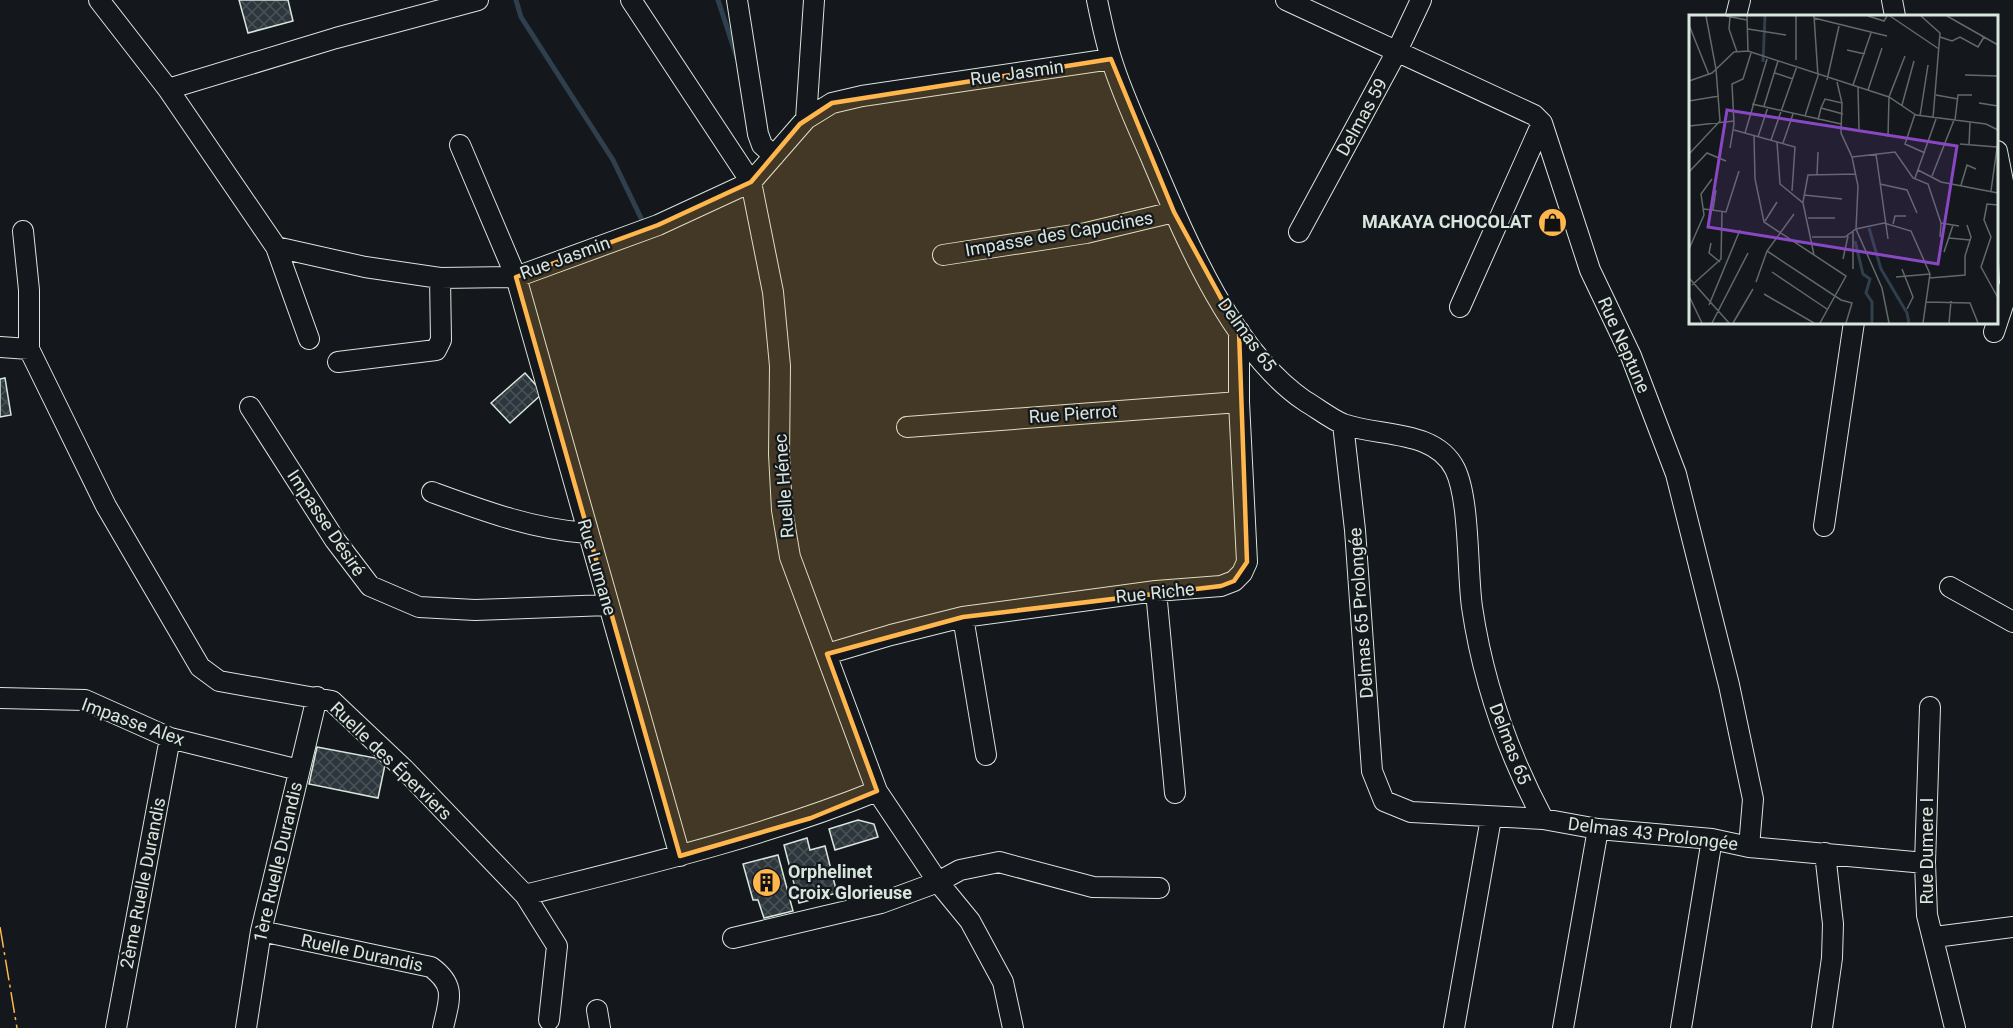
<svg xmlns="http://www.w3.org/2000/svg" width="2013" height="1028" viewBox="0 0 2013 1028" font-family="Roboto,sans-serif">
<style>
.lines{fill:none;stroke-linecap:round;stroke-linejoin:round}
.stream{stroke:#2f3f4d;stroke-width:5}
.building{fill:url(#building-cross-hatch);stroke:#d8e6dc;stroke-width:1.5}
.minor-casing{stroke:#d8e6dc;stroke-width:22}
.minor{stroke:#14181c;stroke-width:20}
.power{stroke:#ffb74d;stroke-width:1.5;stroke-dasharray:21 4.5 3 4.5;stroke-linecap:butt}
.marked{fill:#ffb74d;fill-opacity:0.2;stroke:#ffb74d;stroke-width:4.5;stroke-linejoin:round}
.labels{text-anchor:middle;stroke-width:4.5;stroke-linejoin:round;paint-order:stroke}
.street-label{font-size:18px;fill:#d8e6dc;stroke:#14181c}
.poi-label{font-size:18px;font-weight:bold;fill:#d8e6dc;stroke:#14181c;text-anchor:end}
.inset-river{fill:none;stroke:#2f3f4d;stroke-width:3}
.inset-road{fill:none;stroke:#626a69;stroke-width:1.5}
.view{fill:#8948c3;fill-opacity:0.15;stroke:#8948c3;stroke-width:3}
.inset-edge{fill:none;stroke:#d8e6dc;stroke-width:3}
</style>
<defs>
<pattern id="building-cross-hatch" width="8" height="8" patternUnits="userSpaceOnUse" patternTransform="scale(1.5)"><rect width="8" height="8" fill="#2c363c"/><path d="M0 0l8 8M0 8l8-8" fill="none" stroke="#4a5358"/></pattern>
</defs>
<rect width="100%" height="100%" fill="#14181c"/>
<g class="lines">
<path class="stream" d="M 516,0 L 521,17 L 613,160 L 641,218
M 718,0 L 737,58"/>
</g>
<path class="building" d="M 239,0 L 288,0 L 293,21 L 248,33 Z
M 525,373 L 543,393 L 510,423 L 491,403 Z
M 5,378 L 11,415 L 0,417 L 0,379 Z
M 317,747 L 386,760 L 378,798 L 309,784 Z
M 858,820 L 874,824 L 878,837 L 835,850 L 829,829 Z
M 807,838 L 810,850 L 825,846 L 837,893 L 799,903 L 784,845 Z
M 778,855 L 793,911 L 764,918 L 758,900 L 753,900 L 743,864 Z"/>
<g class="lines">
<defs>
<path id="minor" d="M 99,0 L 168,89 L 276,247 L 365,267 L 440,278 L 516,277 L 658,225 L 751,182 L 806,119 L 832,103 L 862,96 L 1111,59
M 631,0 L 751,182 L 773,292 L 780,366 L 779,454 L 782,510 L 790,557 L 877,791 L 938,882 L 970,921 L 1003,982 L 1013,1028
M 737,0 L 758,134 L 762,145 L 774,156
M 1097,0 C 1101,19 1105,39 1111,58 C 1121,91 1136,123 1150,155 C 1184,235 1231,351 1305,401 C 1317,408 1331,419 1343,424 C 1379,437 1435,429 1455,469 C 1470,500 1467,571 1472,607 C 1483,682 1508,753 1543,819
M 1286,0 L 1534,115 L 1542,123 L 1590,270 L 1631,356 L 1676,474 L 1729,685 L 1753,799 L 1749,847
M 1892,0 L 1895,16
M 1736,16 L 1740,0
M 168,89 L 336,38 L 478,0
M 806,119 L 814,0
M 460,145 L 516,277 L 680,856
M 23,231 L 29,290 L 29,349 L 106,506 L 200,667 L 219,681 L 332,701 L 404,769 L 525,895 L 557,946 L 549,1020
M 1299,232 L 1396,53 L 1421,0
M 276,247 L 309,339
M 943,255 L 1086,233 L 1174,212
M 1460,307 L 1542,123
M 1994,332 L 2010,284 L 2006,197 L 1997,151
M 0,347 L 29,349
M 338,362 L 436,350 L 441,340 L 440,278
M 250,407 L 335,540 L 370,586 L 419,607 L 475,610 L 608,605
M 1343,424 L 1355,530 L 1372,771 L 1384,801 L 1411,812 L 1543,819 L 1598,829 L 1712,839 L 1749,847 L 1925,863
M 907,427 L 1239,402
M 432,492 C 484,511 532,529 587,533
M 1824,526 L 1854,322
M 1950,587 L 2013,622
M 1156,591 L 1175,793
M 963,617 L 986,755
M 827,654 L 891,635 L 963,617 L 1156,591 L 1221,586 L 1234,581 L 1242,573 L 1247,562 L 1239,402 L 1239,331
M 0,698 L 85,700 L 170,738 L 299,770
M 1930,707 L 1925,863 L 1927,915 L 1955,1028
M 525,895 C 644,865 763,837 877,791
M 261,931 L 431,967 C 457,986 449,1000 443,1028
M 1935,937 L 2013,927
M 733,938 L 881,903 L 938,882 L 960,870 L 999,862 L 1093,887 L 1159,888
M 597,1010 L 600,1028
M 116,1028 L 170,738
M 246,1028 L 261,931 L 317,697
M 1454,1028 L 1491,818
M 1563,1028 L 1598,829
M 1681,1028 L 1712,839
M 1822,1028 L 1832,958 L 1833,924 L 1825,853"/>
</defs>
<use href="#minor" class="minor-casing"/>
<use href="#minor" class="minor"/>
<path class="power" d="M 0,927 L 17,1028"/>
</g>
<path class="marked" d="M 1111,59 L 1174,212 L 1239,331 L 1247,562 L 1234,581 L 1221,586 L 963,617 L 827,654 L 877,791 L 811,818 L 680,856 L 516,277 L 658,225 L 751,182 L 800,124 L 832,103 Z"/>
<defs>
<symbol id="shop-disc" viewBox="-11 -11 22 22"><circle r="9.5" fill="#ffb74d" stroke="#14181c"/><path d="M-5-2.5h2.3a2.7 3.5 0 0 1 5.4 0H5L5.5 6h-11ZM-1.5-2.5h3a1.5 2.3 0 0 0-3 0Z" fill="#111"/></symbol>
<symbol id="building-disc" viewBox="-11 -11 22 22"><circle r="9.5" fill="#ffb74d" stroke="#14181c"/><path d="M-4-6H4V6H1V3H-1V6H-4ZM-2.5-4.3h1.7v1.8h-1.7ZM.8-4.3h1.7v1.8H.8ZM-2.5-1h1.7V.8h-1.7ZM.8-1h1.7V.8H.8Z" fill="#111"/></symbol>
</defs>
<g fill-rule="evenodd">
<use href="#shop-disc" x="1536" y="206" width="33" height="33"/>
<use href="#building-disc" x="750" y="866" width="33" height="33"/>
</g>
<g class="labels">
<g class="street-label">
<text transform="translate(1017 73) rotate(-8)" y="6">Rue Jasmin</text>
<text transform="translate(1362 117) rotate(-61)" y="6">Delmas 59</text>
<text transform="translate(1059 234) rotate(-10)" y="6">Impasse des Capucines</text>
<text transform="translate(565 258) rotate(-20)" y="6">Rue Jasmin</text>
<text transform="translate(1247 335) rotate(54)" y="6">Delmas 65</text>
<text transform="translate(1624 345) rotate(66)" y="6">Rue Neptune</text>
<text transform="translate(1073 414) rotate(-4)" y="6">Rue Pierrot</text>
<text transform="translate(784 486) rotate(-94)" y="6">Ruelle Hénec</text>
<text transform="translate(326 523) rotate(56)" y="6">Impasse Désiré</text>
<text transform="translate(597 567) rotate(74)" y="6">Rue Lumane</text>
<text transform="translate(1155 593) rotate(-6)" y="6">Rue Riche</text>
<text transform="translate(1361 613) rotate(-94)" y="6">Delmas 65 Prolongée</text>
<text transform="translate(133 722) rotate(20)" y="6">Impasse Alex</text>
<text transform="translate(1510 744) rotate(69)" y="6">Delmas 65</text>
<text transform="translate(391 761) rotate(44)" y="6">Ruelle des Éperviers</text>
<text transform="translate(1653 834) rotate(7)" y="6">Delmas 43 Prolongée</text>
<text transform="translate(1927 851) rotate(-90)" y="6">Rue Dumere I</text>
<text transform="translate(278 862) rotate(-77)" y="6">1ère Ruelle Durandis</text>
<text transform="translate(143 883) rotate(-79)" y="6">2ème Ruelle Durandis</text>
<text transform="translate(362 953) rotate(12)" y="6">Ruelle Durandis</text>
</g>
<g class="poi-label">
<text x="1532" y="228">MAKAYA CHOCOLAT</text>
<text x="788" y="878" text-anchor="start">Orphelinet<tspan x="788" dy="21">Croix Glorieuse</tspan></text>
</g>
</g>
<g transform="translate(1689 15)">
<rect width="309" height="309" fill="#14181c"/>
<path class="inset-river" d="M 74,47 L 76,1M 180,213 L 192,254 L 218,298 L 220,308M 166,226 L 174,259 L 181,264 L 177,278 L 183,287 L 183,308"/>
<path class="inset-road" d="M 37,1 L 58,5M 58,1 L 59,36M 107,1 L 107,45M 179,1 L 195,6 L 198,1M 201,1 L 250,34M 232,1 L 251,18 L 244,103M 258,1 L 309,30M 41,2 L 40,14 L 48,37M 125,3 L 198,21M 0,10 L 20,60M 59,14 L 97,20M 251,22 L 263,26 L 271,22 L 289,32 L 295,22M 158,35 L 176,39M 86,58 L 104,64M 276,60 L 309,61M 138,65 L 150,11M 0,66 L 23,58 L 45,37 L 59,36 L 200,82 L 227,100 L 297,109 L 309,115M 148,67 L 153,88 L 152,118 L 163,142 L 169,171 L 167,214 L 193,273 L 200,308M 164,70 L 182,18M 169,72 L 170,114M 179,75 L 193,33M 247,80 L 269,84M 0,86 L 30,81M 290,88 L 309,91M 63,89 L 152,109M 213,90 L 225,46M 75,91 L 89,46M 132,93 L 136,84 L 153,88M 226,99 L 216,129 L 236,138M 116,101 L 129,61 L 125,1M 231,101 L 239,50M 129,105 L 132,93 L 154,99M 266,105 L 269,80 L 283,80M 0,111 L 45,106M 45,115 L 106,132 L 103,176M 56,118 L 78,44M 65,120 L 66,164 L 75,207 L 157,261 L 131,308M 69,122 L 79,92M 199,122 L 200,82 L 216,41M 82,125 L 108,51M 88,127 L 91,169 L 114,188 L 125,240M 94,128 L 104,99M 271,129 L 308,132M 280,130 L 281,107M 41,133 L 45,109 L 43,69 L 54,64 L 62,38M 0,139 L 31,106 L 27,54 L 17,1M 187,139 L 199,224M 163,142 L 206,137 L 224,163 L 239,169 L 252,208 L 251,222M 229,155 L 252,167 L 309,178M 0,157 L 18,138 L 37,146M 128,160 L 129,137M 243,161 L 265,105M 226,163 L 247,104M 191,169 L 218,175 L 228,198M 272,170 L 278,150 L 287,154M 302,176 L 309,126M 115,180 L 153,184M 114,187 L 119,160 L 167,159M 309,190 L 298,189 L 295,205 L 302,222 L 292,252 L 309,283M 15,194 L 37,197 L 50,156M 24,195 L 27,175M 119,203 L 146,203M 76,206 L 88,187M 252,208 L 270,211M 204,209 L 206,201 L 217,201M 164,217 L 164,254M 123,222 L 156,222 L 167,214 L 195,208 L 222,216 L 241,259 L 234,308M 260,223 L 281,225M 22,228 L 20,238 L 31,247M 0,234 L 15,200 L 12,179 L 23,164M 78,236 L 152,285 L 163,288 L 157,308M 255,237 L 264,210M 154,244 L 159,221M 213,254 L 224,282 L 218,294M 83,257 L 138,294M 207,262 L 241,259M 0,263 L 40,308M 241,263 L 276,260 L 276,241 L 282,222 L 278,210M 67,267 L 78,236 L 105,199M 3,270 L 32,244 L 33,197M 75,279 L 125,308M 0,281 L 13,308M 237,287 L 281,288 L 289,308M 20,290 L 51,215M 23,308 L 59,238M 44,308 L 64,274M 260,308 L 262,286"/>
<path class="view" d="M 38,95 L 268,131 L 249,249 L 19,212 Z"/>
<rect width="309" height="309" class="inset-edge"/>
</g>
</svg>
